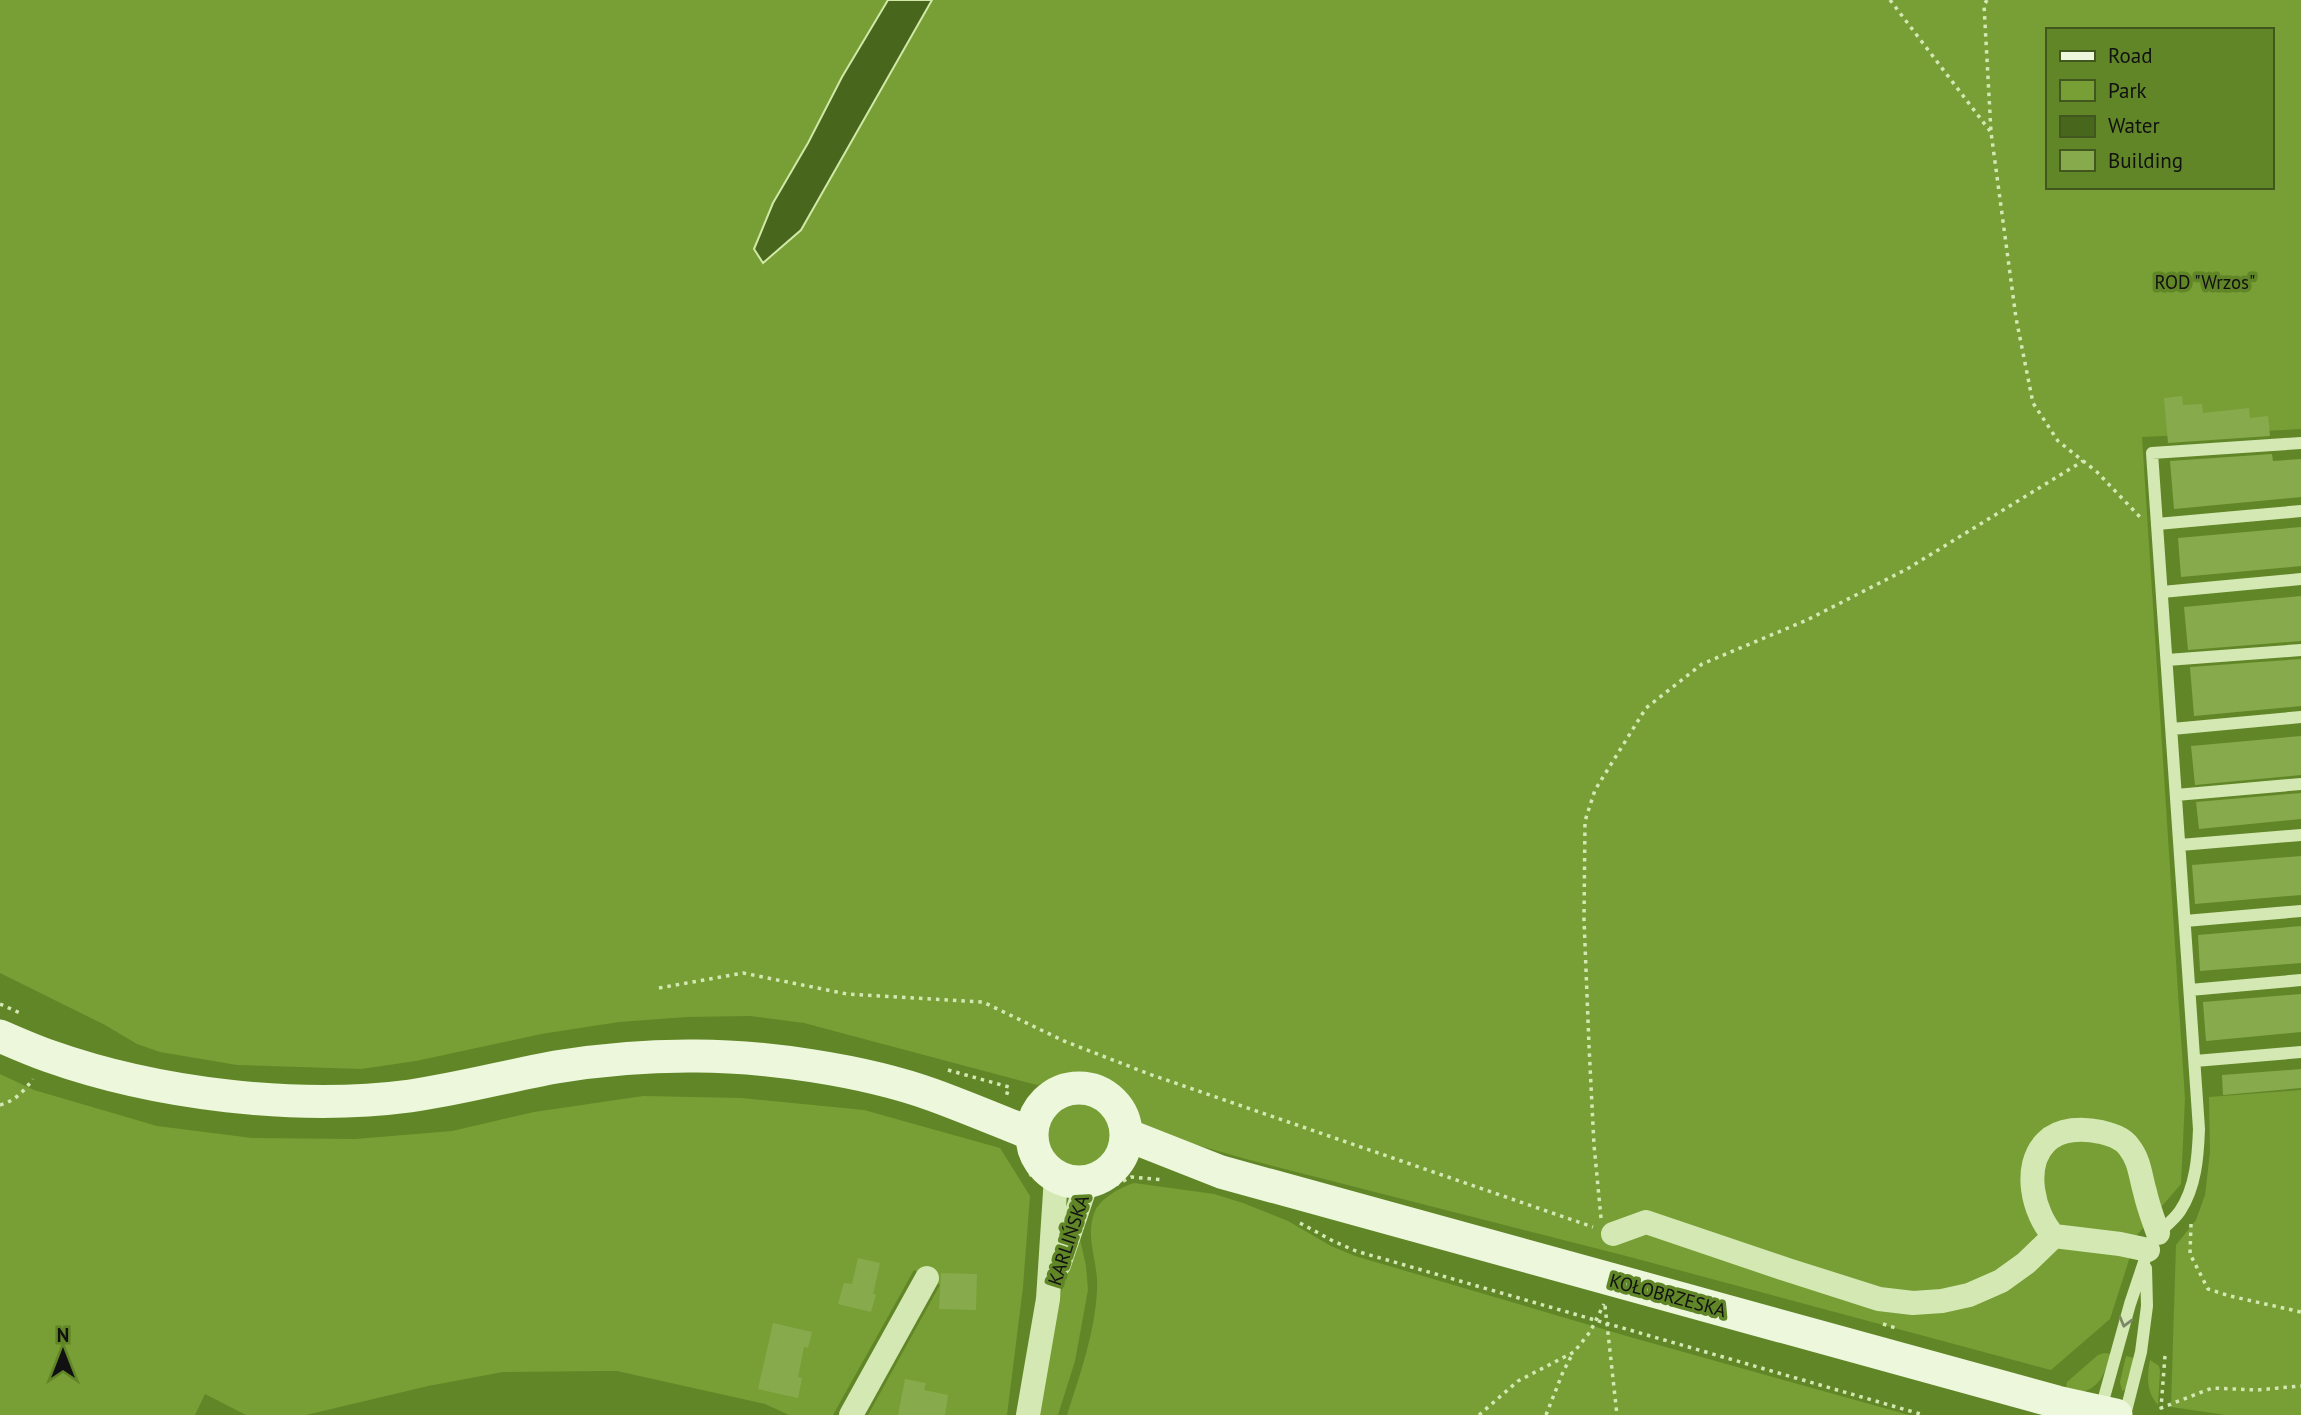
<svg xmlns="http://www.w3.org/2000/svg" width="2301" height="1415" viewBox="0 0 2301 1415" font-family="'PT Sans',sans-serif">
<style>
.green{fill:#779f35;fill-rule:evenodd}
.water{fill:#49671c;stroke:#d1e8a7;stroke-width:2}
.building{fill:#87ab4c}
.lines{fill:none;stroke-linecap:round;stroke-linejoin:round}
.path{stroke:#d4e8b3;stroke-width:3.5;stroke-dasharray:3.5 5;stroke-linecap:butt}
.lane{stroke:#d4e8b3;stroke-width:12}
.street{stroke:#d4e8b3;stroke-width:24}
.secondary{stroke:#edf7dc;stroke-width:33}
.oneway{stroke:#7c876a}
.labels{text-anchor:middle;stroke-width:7;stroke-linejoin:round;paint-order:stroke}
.park-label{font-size:19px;fill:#111;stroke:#618627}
.street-label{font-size:19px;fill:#111;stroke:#618627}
</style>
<rect width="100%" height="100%" fill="#618627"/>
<path class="green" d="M 0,0 L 888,0 C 848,67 812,136 773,203 L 801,230 L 932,0 L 2301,0 L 2301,429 L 2142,437 L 2185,1099 L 2181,1184 L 2137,1235 L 2110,1319 L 2051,1370 L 1630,1257 L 1246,1159 L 1141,1129 C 1130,1100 1110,1074 1076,1076 C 1063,1077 1050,1082 1037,1085 L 804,1023 L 750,1016 L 687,1017 L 619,1022 L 541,1034 L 416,1061 L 361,1069 L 237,1065 L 160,1052 L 137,1044 L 105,1025 L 0,973 ZM 2047,30 L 2271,30 L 2271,187 L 2047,187 Z
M 0,1074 L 34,1090 L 157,1126 L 252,1138 L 355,1139 L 452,1131 L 534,1112 L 643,1096 L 741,1098 L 864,1110 L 1000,1148 L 1030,1196 L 1023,1287 L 1007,1415 L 868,1415 L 940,1285 L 914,1270 L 833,1415 L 789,1415 L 765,1404 L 617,1371 L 603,1371 L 503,1372 L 428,1386 L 306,1415 L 246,1415 L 205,1394 L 195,1415 L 0,1415 Z
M 2301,1090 L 2301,1415 L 2226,1415 L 2171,1407 L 2176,1245 L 2196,1220 L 2205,1195 L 2210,1152 L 2209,1097 Z
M1046 1135a33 33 0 1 1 66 0a33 33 0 1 1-66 0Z
M 1134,1183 L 1214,1194 L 1243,1203 L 1288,1221 L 1331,1246 L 1355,1256 L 1630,1337 L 1909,1415 L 1067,1415 C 1080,1375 1095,1332 1097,1290 C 1099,1262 1084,1237 1095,1211 C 1101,1198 1121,1187 1134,1183 Z
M 1080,1239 L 1086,1266 L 1088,1290 L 1075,1361 L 1058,1415 L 1037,1415 L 1057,1303 Z
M 2104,1353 L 2111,1354 C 2102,1382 2096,1394 2065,1393 L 2067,1382 L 2098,1355 Z
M 2126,1356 L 2134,1358 L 2126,1389 L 2122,1391 L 2120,1382 Z
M 2150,1360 L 2159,1366 L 2160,1371 L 2158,1405 C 2146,1391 2147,1378 2150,1360 Z"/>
<path class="water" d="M 888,0 L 932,0 L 801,230 L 763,263 L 754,249 L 773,203 L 808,143 L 842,77 Z"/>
<path class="building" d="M 2182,396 L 2183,405 L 2202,404 L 2203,413 L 2249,408 L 2250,418 L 2268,416 L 2270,436 L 2168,443 L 2164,398 Z
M 2272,454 L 2273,461 L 2301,459 L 2301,497 L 2174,509 L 2170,461 Z
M 2301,527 L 2301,566 L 2181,577 L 2178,538 Z
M 2301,596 L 2301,641 L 2188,650 L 2184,607 Z
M 2301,659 L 2301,706 L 2194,716 L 2190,667 Z
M 2301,736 L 2301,775 L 2195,785 L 2191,746 Z
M 2301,793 L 2301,819 L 2199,829 L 2196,802 Z
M 2301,856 L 2301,895 L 2195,904 L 2192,865 Z
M 2301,926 L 2301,963 L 2200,971 L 2198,935 Z
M 2301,994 L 2301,1032 L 2206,1041 L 2203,1002 Z
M 2301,1069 L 2301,1088 L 2223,1095 L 2222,1075 Z
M 858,1258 L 880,1263 L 873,1294 L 876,1294 L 871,1312 L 838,1304 L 844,1283 L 852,1284 Z
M 941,1273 L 977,1274 L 976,1310 L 939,1309 Z
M 773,1323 L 812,1332 L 808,1348 L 804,1347 L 798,1377 L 802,1378 L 798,1398 L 758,1389 Z
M 905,1379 L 926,1383 L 924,1390 L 948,1395 L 945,1415 L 898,1415 Z"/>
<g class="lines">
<path class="path" d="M 1890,0 L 1990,131
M 1987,0 L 1984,5 L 1991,132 L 2016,318 L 2033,403 L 2058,441 L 2097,472 L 2140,517
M 659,988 L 743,973 L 847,994 L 983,1002 L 1064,1041 L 1149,1074 L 1593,1227
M 0,1004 L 20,1013
M 948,1070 L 1009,1087 L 1006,1097
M 0,1105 C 15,1101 24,1091 33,1079
M 1022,1158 L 1033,1179
M 1108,1189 L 1131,1177 L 1164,1180
M 1601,1218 L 1594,1145 L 1589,1046 L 1584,919 L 1585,821 L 1595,790 L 1646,708 L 1702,664 L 1807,620 L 1907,569 L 2083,461
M 1300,1223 L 1333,1241 L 1356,1251 L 1924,1415
M 2191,1224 L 2190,1254 L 2208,1289 L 2230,1296 L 2301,1312
M 1605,1306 L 1617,1415
M 1883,1324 L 1899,1329
M 2165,1356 L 2161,1408 L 2212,1388 L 2257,1390 L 2301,1386
M 1479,1415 L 1518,1381 L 1574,1352 L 1590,1332 L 1604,1304
M 1546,1415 L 1563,1372 L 1573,1353"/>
<path class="lane" d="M 2157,524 L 2301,511
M 2162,592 L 2301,579
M 2167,660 L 2301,650
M 2172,729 L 2301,717
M 2176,795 L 2301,784
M 2180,845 L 2301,835
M 2185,921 L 2301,911
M 2190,990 L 2301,980
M 2195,1061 L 2301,1052
M 2100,1412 L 2130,1304 L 2150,1244 C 2158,1230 2171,1224 2180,1211 C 2196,1187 2198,1156 2199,1129 L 2152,453 L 2301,443
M 2125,1415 L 2141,1352 L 2147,1306 L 2146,1268"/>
<path class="street" d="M 1613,1234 L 1646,1222 L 1788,1270 L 1879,1299 L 1913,1303 L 1942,1301 L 1969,1295 L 2001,1281 L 2026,1263 L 2054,1236 L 2120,1244 L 2148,1250
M 2054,1236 C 2033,1214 2022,1166 2046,1142 C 2060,1128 2083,1128 2101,1132 C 2112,1135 2123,1138 2129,1147 C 2140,1161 2140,1175 2145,1192 C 2148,1206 2153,1219 2158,1233
M 1059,1265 L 1087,1182
M 851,1415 L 927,1278
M 1028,1415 L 1048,1299 L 1056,1177"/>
<path class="secondary" d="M 0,1036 C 16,1043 32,1050 49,1056 C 156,1094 297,1111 410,1096 C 459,1089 507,1076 556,1067 C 599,1060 643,1056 688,1056 C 761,1055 864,1070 933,1095 C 966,1107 999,1121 1032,1134
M1032 1135a47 47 0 1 1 94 0a47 47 0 1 1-94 0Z
M 1127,1135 L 1221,1172 L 2057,1402 L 2116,1415"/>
</g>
<defs><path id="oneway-chevron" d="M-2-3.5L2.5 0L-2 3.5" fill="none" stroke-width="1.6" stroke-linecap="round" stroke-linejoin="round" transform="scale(1.75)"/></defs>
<use class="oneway" href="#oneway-chevron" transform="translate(2125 1322) rotate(105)"/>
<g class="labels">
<g class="park-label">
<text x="2205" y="289">ROD "Wrzos"</text>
</g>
<g class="street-label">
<text transform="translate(1068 1240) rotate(-72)" y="7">KARLIŃSKA</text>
<text transform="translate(1668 1295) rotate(15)" y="7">KOŁOBRZESKA</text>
</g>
</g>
<rect x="2046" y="28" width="228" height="161" fill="#618627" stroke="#41571e" stroke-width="2"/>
<rect x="2060" y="51" width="35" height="10" fill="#edf7dc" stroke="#41571e" stroke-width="2"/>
<text x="2108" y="63" font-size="21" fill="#111111">Road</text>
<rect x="2060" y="80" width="35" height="21" fill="#779f35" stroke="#41571e" stroke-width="2"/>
<text x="2108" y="98" font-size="21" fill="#111111">Park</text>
<rect x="2060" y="116" width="35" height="21" fill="#49671c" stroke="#41571e" stroke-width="2"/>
<text x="2108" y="133" font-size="21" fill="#111111">Water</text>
<rect x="2060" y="150" width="35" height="21" fill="#87ab4c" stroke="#41571e" stroke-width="2"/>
<text x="2108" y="168" font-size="21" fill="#111111">Building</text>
<g transform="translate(63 1352)" stroke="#618627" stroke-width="5" paint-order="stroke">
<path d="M0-5L12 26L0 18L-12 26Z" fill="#111111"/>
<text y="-10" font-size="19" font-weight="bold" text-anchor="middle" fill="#111111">N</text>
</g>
</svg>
